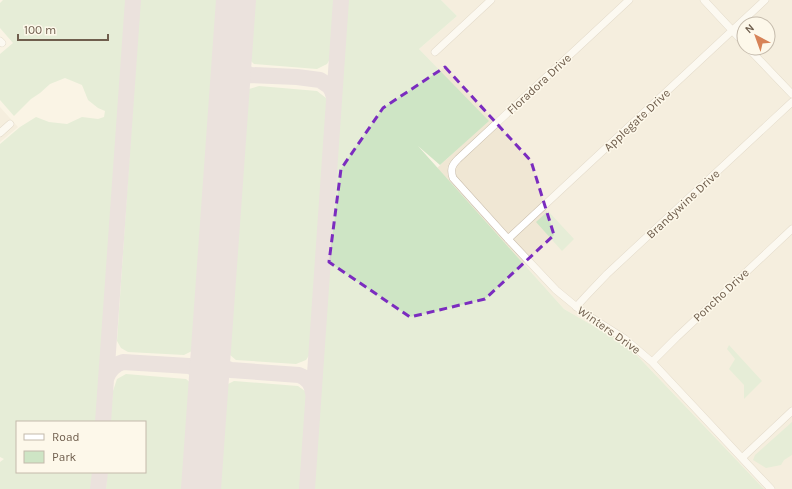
<svg xmlns="http://www.w3.org/2000/svg" width="792" height="489" viewBox="0 0 792 489" font-family="Karla,sans-serif">
<style>
.residential{fill:#f0e7d4;fill-rule:evenodd}
.green{fill:#cee5c5}
.lines{fill:none;stroke-linecap:round;stroke-linejoin:round}
.taxiway{stroke:#d9ccd3;stroke-width:16}
.runway{stroke:#d9ccd3;stroke-width:40}
.minor-casing{stroke:#c9bdac;stroke-width:8}
.minor{stroke:#fff;stroke-width:7}
.marked{fill:none;stroke:#7b2cbf;stroke-width:3;stroke-dasharray:8 5;stroke-linejoin:round}
.labels{text-anchor:middle;stroke-width:3;stroke-linejoin:round;paint-order:stroke}
.street-label{font-size:12px;fill:#6f5e4d;stroke:#fdf8ea}
</style>
<rect width="100%" height="100%" fill="#faf4e5"/>
<path class="residential" d="M 441,0 L 792,0 L 792,489 L 764,489 L 628,346 L 564,309 L 437,168 L 488,121 L 419,49 L 457,16 ZM 744,24 L 768,24 L 768,48 L 744,48 Z
M 0,107 L 18,127 L 0,142 Z"/>
<path class="green" d="M 3,0 L 128,0 L 121,109 L 118,111 L 117,117 L 120,120 L 98,422 L 17,422 L 17,472 L 95,472 L 93,489 L 0,489 L 0,462 L 4,459 L 0,457 L 0,144 L 20,127 L 36,117 L 49,122 L 67,124 L 82,117 L 98,119 L 104,117 L 105,111 L 98,108 L 88,100 L 82,85 L 65,78 L 50,84 L 40,93 L 31,99 L 14,116 L 0,100 L 0,54 L 13,43 L 0,28 L 0,3 Z
M 140,0 L 223,0 L 199,340 L 194,350 L 184,355 L 128,352 L 121,348 L 117,341 Z
M 250,0 L 336,0 L 332,56 L 327,64 L 317,69 L 254,64 L 249,59 L 247,49 Z
M 348,0 L 441,0 L 457,16 L 419,49 L 489,121 L 440,165 L 418,146 L 564,309 L 628,346 L 764,489 L 314,489 Z
M 259,86 L 317,91 L 326,98 L 329,106 L 312,351 L 306,360 L 296,364 L 236,360 L 230,355 L 226,346 L 243,100 L 249,89 Z
M 548,211 L 574,239 L 562,251 L 536,222 Z
M 729,345 L 762,381 L 744,399 L 744,385 L 729,369 L 735,359 L 727,349 Z
M 126,374 L 186,379 L 193,385 L 194,394 L 188,489 L 106,489 L 107,472 L 145,472 L 145,422 L 110,422 L 113,391 L 117,379 Z
M 234,381 L 298,386 L 305,391 L 307,398 L 301,489 L 216,489 L 222,394 L 228,384 Z
M 792,422 L 792,455 L 784,460 L 781,465 L 766,468 L 753,460 L 755,455 Z"/>
<g class="lines">
<path class="taxiway" d="M 232,52 C 235,64 239,72 251,75
M 229,93 C 234,82 239,76 251,75 L 297,77 L 320,80 L 329,86 L 332,91 L 334,97
M 211,349 C 215,360 219,367 231,370 L 299,375 C 308,378 312,385 313,393
M 106,379 C 109,370 114,365 123,362 L 189,366 C 202,370 204,376 208,388
M 103,422 L 133,0
M 98,489 L 100,472
M 307,489 L 341,0"/>
<path class="runway" d="M 201,489 L 236,0"/>
<defs>
<path id="minor" d="M 629,0 L 458,159 C 452,165 450,169 453,178 L 508,239 L 556,290 L 584,313 L 625,339 L 652,362 L 771,489
M 704,0 L 744,43
M 0,41 L 2,43
M 748,48 L 792,94
M 435,52 L 491,0
M 0,133 L 10,124
M 508,239 L 765,0
M 576,307 L 587,295 L 607,274 L 792,102
M 652,362 L 677,337 L 792,229
M 742,458 L 792,411"/>
</defs>
<use href="#minor" class="minor-casing"/>
<use href="#minor" class="minor"/>
</g>
<path d="M0 0H792V489H0ZM 445,67 L 531,161 L 554,235 L 485,299 L 410,317 L 329,262 L 341,169 L 383,108 Z" fill="#faf4e5" fill-opacity=".55" fill-rule="evenodd"/>
<path class="marked" d="M 445,67 L 531,161 L 554,235 L 485,299 L 410,317 L 329,262 L 341,169 L 383,108 Z"/>
<g class="labels">
<g class="street-label">
<text transform="translate(539 84) rotate(-43)" y="4">Floradora Drive</text>
<text transform="translate(637 120) rotate(-43)" y="4">Applegate Drive</text>
<text transform="translate(683 204) rotate(-43)" y="4">Brandywine Drive</text>
<text transform="translate(721 295) rotate(-43)" y="4">Poncho Drive</text>
<text transform="translate(609 330) rotate(35)" y="4">Winters Drive</text>
</g>
</g>
<rect x="16" y="421" width="130" height="52" fill="#fdf8ea" stroke="#c4baab"/>
<rect x="24" y="434" width="20" height="6" fill="#ffffff" stroke="#c4baab"/>
<text x="52" y="441" font-size="12" fill="#6f5e4d">Road</text>
<rect x="24" y="451" width="20" height="12" fill="#cee5c5" stroke="#c4baab"/>
<text x="52" y="461" font-size="12" fill="#6f5e4d">Park</text>
<g transform="translate(756 36) rotate(319)"><circle r="19" fill="#fdf8ea" stroke="#c4baab"/>
<path d="M0-3L7 15L0 10L-7 15Z" fill="#d78357"/>
<text y="-6" font-size="11" font-weight="bold" text-anchor="middle" fill="#6f5e4d">N</text>
</g>
<path d="M18 34v6h90v-6" fill="none" stroke="#6f5e4d" stroke-width="2"/>
<text x="24" y="34" font-size="12" fill="#6f5e4d" stroke="#fdf8ea" stroke-width="3" paint-order="stroke">100 m</text>
</svg>
